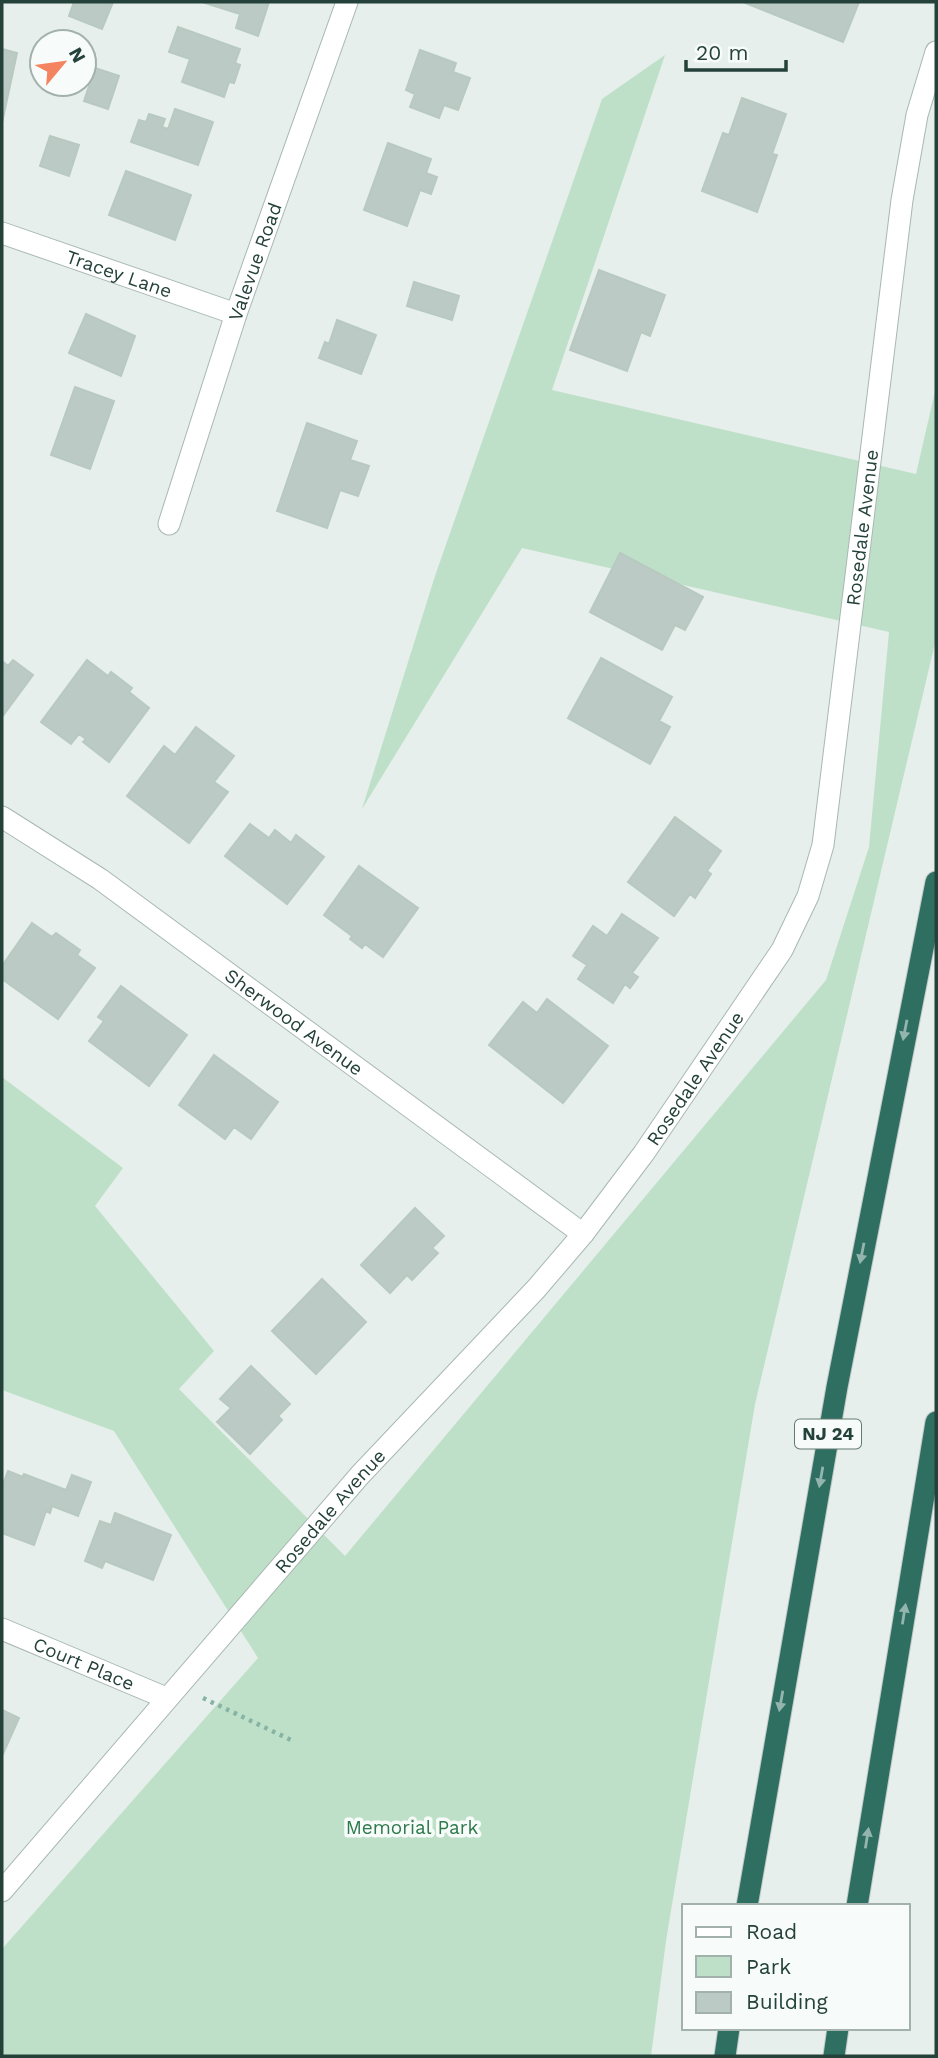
<svg xmlns="http://www.w3.org/2000/svg" width="938" height="2058" viewBox="0 0 938 2058" font-family="'Work Sans',sans-serif">
<style>
.green{fill:#bfe0c8}
.building{fill:#bbcac4;stroke:#b8c9c2;stroke-width:2}
.lines{fill:none;stroke-linecap:round;stroke-linejoin:round}
.minor-casing{stroke:#a8b8b2;stroke-width:23}
.tertiary-casing{stroke:#a8b8b2;stroke-width:23}
.motorway-casing{stroke:#c2cac8;stroke-width:23}
.path{stroke:#86b3a5;stroke-width:4.5;stroke-dasharray:3.5 5;stroke-linecap:butt}
.minor{stroke:#fff;stroke-width:21}
.tertiary{stroke:#fff;stroke-width:21}
.motorway{stroke:#2f6f62;stroke-width:21}
.oneway{fill:#93b5ae}
.labels{text-anchor:middle;stroke-width:7;stroke-linejoin:round;paint-order:stroke}
.shield{fill:#f7fbf9;stroke:#637a73;stroke-width:2}
.shield-label{font-size:18px;font-weight:bold;fill:#24423a}
.street-label{font-size:19px;fill:#24423a;stroke:#f7fbf9}
.park-label{font-size:19px;fill:#2d7a4b;stroke:#f7fbf9}
</style>
<rect width="100%" height="100%" fill="#e6efeb"/>
<path class="green" d="M 665,55 L 552,390 L 916,474 L 936,387 L 936,639 L 755,1404 L 666,1941 L 651,2056 L 2,2056 L 2,1949 L 258,1658 L 114,1431 L 2,1390 L 2,1077 L 123,1168 L 95,1206 L 214,1351 L 179,1389 L 345,1556 L 826,980 L 869,847 L 889,632 L 522,548 L 362,809 L 435,576 L 602,99 Z"/>
<path class="building" d="M 74,2 L 113,2 L 102,29 L 69,16 Z
M 202,2 L 269,2 L 258,36 L 236,28 L 240,14 Z
M 743,2 L 859,2 L 843,42 Z
M 178,27 L 240,49 L 235,63 L 240,65 L 234,83 L 229,82 L 224,97 L 182,82 L 190,59 L 169,52 Z
M 2,49 L 17,53 L 2,123 Z
M 420,50 L 456,63 L 453,72 L 470,78 L 458,110 L 444,105 L 439,118 L 410,107 L 415,94 L 406,90 Z
M 95,68 L 119,76 L 108,109 L 84,101 Z
M 742,98 L 786,114 L 772,154 L 777,155 L 757,212 L 702,191 L 723,133 L 729,135 Z
M 175,109 L 213,122 L 198,165 L 131,142 L 139,120 L 146,122 L 149,114 L 165,119 L 162,127 L 168,129 Z
M 50,136 L 79,145 L 69,176 L 40,166 Z
M 388,143 L 431,159 L 426,173 L 437,177 L 431,194 L 420,190 L 407,226 L 364,210 Z
M 126,171 L 191,195 L 175,240 L 109,215 Z
M 599,270 L 665,295 L 650,336 L 641,332 L 627,371 L 570,350 Z
M 414,282 L 459,296 L 452,320 L 407,306 Z
M 86,314 L 135,336 L 121,376 L 69,353 Z
M 337,320 L 376,335 L 361,374 L 319,358 L 325,342 L 329,344 Z
M 75,387 L 114,401 L 90,469 L 51,455 Z
M 307,423 L 357,441 L 350,460 L 369,466 L 358,496 L 340,490 L 327,528 L 277,511 Z
M 620,553 L 703,597 L 685,630 L 675,625 L 662,650 L 590,612 Z
M 601,658 L 672,697 L 659,721 L 670,727 L 650,764 L 568,718 Z
M 13,660 L 33,675 L 2,717 L 2,661 L 8,666 Z
M 87,660 L 108,676 L 111,672 L 132,688 L 129,692 L 149,708 L 109,762 L 83,742 L 86,739 L 79,734 L 71,744 L 41,722 Z
M 196,727 L 234,756 L 214,782 L 228,792 L 189,843 L 127,796 L 164,746 L 175,755 Z
M 675,817 L 721,851 L 707,871 L 711,874 L 695,898 L 690,894 L 674,916 L 628,882 Z
M 250,824 L 269,838 L 275,830 L 291,843 L 296,835 L 324,857 L 287,904 L 225,856 Z
M 359,866 L 418,908 L 383,957 L 365,944 L 362,948 L 350,939 L 352,936 L 324,915 Z
M 622,914 L 658,938 L 632,973 L 638,977 L 630,988 L 625,984 L 613,1003 L 578,979 L 587,965 L 573,956 L 593,926 L 607,936 Z
M 32,923 L 52,937 L 56,933 L 80,950 L 77,955 L 95,968 L 58,1019 L 2,979 L 2,966 Z
M 121,986 L 187,1035 L 149,1086 L 89,1041 L 104,1021 L 98,1017 Z
M 547,999 L 608,1046 L 563,1103 L 489,1045 L 523,1002 L 537,1013 Z
M 214,1055 L 278,1102 L 251,1139 L 234,1127 L 225,1139 L 179,1105 Z
M 415,1208 L 444,1236 L 432,1248 L 438,1253 L 412,1280 L 407,1275 L 390,1293 L 361,1265 Z
M 322,1279 L 366,1322 L 316,1374 L 272,1331 Z
M 251,1366 L 290,1404 L 278,1416 L 282,1420 L 250,1454 L 217,1422 L 231,1408 L 220,1399 Z
M 8,1471 L 23,1477 L 24,1474 L 66,1490 L 72,1475 L 91,1482 L 78,1516 L 52,1506 L 50,1513 L 46,1511 L 34,1545 L 2,1533 L 2,1487 Z
M 115,1513 L 171,1535 L 153,1580 L 105,1561 L 102,1568 L 85,1561 L 100,1521 L 111,1525 Z
M 2,1710 L 19,1718 L 2,1756 Z"/>
<g class="lines">
<defs>
<g id="minor">
<path id="s1" d="M 2,233 L 236,314"/>
<path id="s2" d="M 169,524 L 236,314 L 347,2"/>
<path id="s3" d="M 2,817 L 100,879 L 583,1234"/>
<path id="s4" d="M 2,1629 L 166,1698"/>
</g>
<g id="tertiary">
<path id="s5" d="M 2,1891 L 360,1475 L 536,1289 L 583,1234 L 644,1153 L 782,950 L 808,896 L 823,845 L 902,200 L 917,115 L 936,52"/>
</g>
<path id="motorway" d="M 747,1906 L 837,1387 L 936,882
M 857,1906 L 936,1422
M 725,2056 L 729,2028
M 834,2056 L 838,2028"/>
</defs>
<use href="#minor" class="minor-casing"/>
<use href="#tertiary" class="tertiary-casing"/>
<use href="#motorway" class="motorway-casing"/>
<path class="path" d="M 203,1698 L 291,1740"/>
<use href="#minor" class="minor"/>
<use href="#tertiary" class="tertiary"/>
<use href="#motorway" class="motorway"/>
</g>
<defs><path id="oneway-solid" d="M-6-.8H1V-3.2L6.5 0L1 3.2V.8H-6Z" transform="scale(1.75)"/></defs>
<g class="oneway">
<use href="#oneway-solid" transform="translate(905 1030) rotate(101)"/>
<use href="#oneway-solid" transform="translate(862 1253) rotate(101)"/>
<use href="#oneway-solid" transform="translate(821 1477) rotate(100)"/>
<use href="#oneway-solid" transform="translate(904 1614) rotate(-81)"/>
<use href="#oneway-solid" transform="translate(781 1701) rotate(100)"/>
<use href="#oneway-solid" transform="translate(867 1838) rotate(-81)"/>
</g>
<g class="labels">
<rect class="shield" x="795" y="1419.5" width="66" height="29" rx="5"/>
<g class="shield-label">
<text x="828" y="1440">NJ 24</text>
</g>
<g class="street-label">
<text dy="7" stroke="none"><textPath href="#s2" startOffset="276">Valevue Road</textPath></text>
<text dy="7" stroke="none"><textPath href="#s1" startOffset="124">Tracey Lane</textPath></text>
<text dy="7" stroke="none"><textPath href="#s5" startOffset="1657">Rosedale Avenue</textPath></text>
<text dy="7" stroke="none"><textPath href="#s3" startOffset="357">Sherwood Avenue</textPath></text>
<text dy="7" stroke="none"><textPath href="#s5" startOffset="1069">Rosedale Avenue</textPath></text>
<text dy="7" stroke="none"><textPath href="#s5" startOffset="502">Rosedale Avenue</textPath></text>
<text dy="7" stroke="none"><textPath href="#s4" startOffset="89">Court Place</textPath></text>
</g>
<g class="park-label">
<text x="412" y="1834">Memorial Park</text>
</g>
</g>
<rect width="938" height="2058" fill="none" stroke="#24423a" stroke-width="7"/>
<rect x="682" y="1904" width="228" height="126" fill="#f7fbf9" stroke="#a3b1ad" stroke-width="2"/>
<rect x="696" y="1927" width="35" height="10" fill="#ffffff" stroke="#a3b1ad" stroke-width="2"/>
<text x="746" y="1939" font-size="21" fill="#24423a">Road</text>
<rect x="696" y="1956" width="35" height="21" fill="#bfe0c8" stroke="#a3b1ad" stroke-width="2"/>
<text x="746" y="1974" font-size="21" fill="#24423a">Park</text>
<rect x="696" y="1992" width="35" height="21" fill="#bbcac4" stroke="#a3b1ad" stroke-width="2"/>
<text x="746" y="2009" font-size="21" fill="#24423a">Building</text>
<g transform="translate(63 63) rotate(61)"><circle r="33" fill="#f7fbf9" stroke="#a3b1ad" stroke-width="2"/>
<path d="M0-5L12 26L0 18L-12 26Z" fill="#f4845f"/>
<text y="-10" font-size="19" font-weight="bold" text-anchor="middle" fill="#24423a">N</text>
</g>
<path d="M686 60v10h100v-10" fill="none" stroke="#24423a" stroke-width="3.5"/>
<text x="696" y="60" font-size="21" fill="#24423a" stroke="#f7fbf9" stroke-width="5" paint-order="stroke">20 m</text>
</svg>
